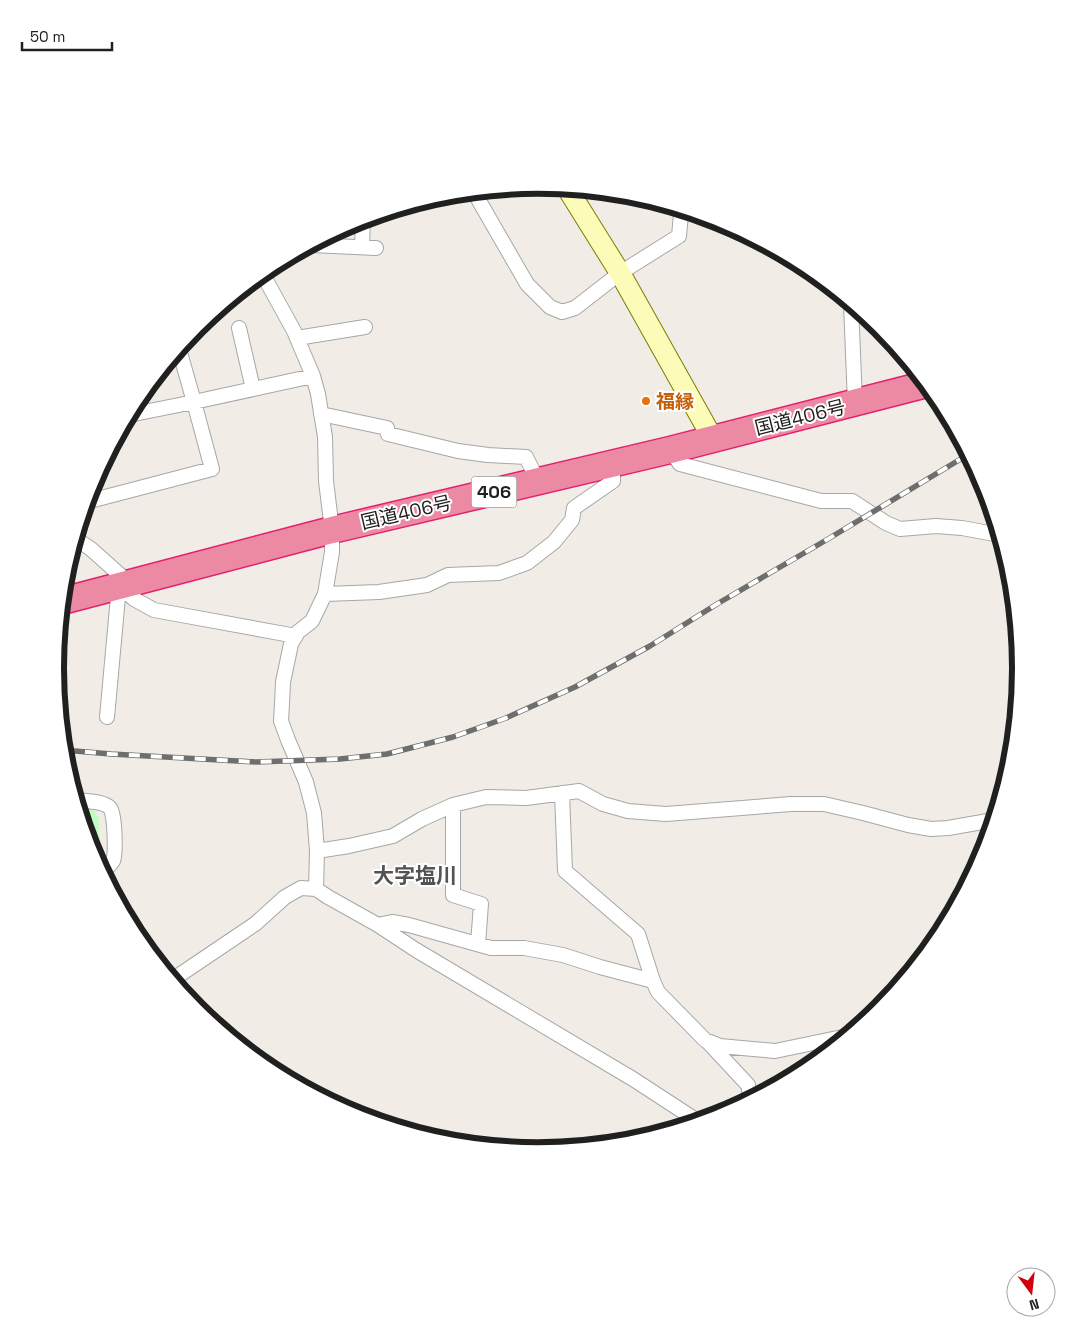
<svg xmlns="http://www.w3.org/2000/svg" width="1076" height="1337" viewBox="0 0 1076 1337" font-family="'Space Grotesk','Noto Sans JP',sans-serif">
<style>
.park{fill:#c2fcc2}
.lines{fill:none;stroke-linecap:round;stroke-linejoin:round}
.street-casing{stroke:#a7a7a7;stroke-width:16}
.secondary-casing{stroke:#7a7e00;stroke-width:22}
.highway-casing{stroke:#e51e70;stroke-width:29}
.street{stroke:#fff;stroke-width:14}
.secondary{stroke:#fdfbb8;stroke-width:20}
.highway{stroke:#ec8aa4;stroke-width:26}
.rail-casing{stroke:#6e6e6e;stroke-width:5.5}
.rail{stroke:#fff;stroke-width:4;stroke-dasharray:11;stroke-linecap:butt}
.food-dot{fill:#e8710a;stroke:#fff;stroke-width:2}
.labels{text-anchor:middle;stroke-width:4;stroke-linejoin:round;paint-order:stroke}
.shield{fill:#fff;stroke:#636363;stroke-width:1}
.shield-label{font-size:18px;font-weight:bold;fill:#202020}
.food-label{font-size:19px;font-weight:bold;fill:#c56008;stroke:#fff;text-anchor:start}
.street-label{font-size:19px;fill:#202020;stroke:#fff}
.quarter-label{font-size:21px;font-weight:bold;fill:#535353;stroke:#fff}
.rim{fill:none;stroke:#202020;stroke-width:6}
</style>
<rect width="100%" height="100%" fill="#f1ede6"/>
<path class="park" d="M 78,808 L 93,810 L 99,819 L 98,865 L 92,853 Z"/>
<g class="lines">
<defs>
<path id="street" d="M 474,192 L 527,284 L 550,307 L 562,312 L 575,308 L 620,273 L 679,236 L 681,214 L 677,208
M 311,245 L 376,248
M 362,247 L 363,219
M 262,273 L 294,331 L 313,376 L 318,394 L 325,437 L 326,481 L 332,530 L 332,552 L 325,594 L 312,621 L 298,632 L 291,644 L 283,682 L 282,704 L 281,721 L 288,740 L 306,782 L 314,813 L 317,851 L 316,889
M 851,304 L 855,403
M 239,328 L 253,389
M 297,338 L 365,327
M 179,349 L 194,402 L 313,376
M 321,414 L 387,428 L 388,434 L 458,451 L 488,455 L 526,457 L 538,481
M 670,450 L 680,464 L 821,501 L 852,501 L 886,523 L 900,529 L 936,526 L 962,528 L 1000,535
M 86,502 L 212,469 L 194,402 L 129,415
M 75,538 L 91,549 L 129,583
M 119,586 L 134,599 L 154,610 L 296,636
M 325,594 L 379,592 L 427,585 L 448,575 L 499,573 L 527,563 L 554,542 L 572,520 L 574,508 L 613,481 L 613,464
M 107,717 L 119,586
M 562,793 L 565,871 L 638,934 L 653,981
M 76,800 C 84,801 104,801 110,808 C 115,813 116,854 113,861 C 110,866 106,869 101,871
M 453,805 L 453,895 L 481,904 L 478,944
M 317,851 L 349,846 L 393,836 L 422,819 L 453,805 L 486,797 L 526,798 L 579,791 L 603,804 L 628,811 L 666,814 L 791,804 L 824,804 L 863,813 L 908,825 L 931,829 L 948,828 L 994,820
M 378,925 L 392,922 L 409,925 L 491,948 L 524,948 L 563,955 L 600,967 L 653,981 L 658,992 L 705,1040 L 720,1046 L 775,1051 L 847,1036
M 172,980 L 255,924 L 285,897 L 301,888 L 316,889 L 328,897 L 378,925 L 416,950 L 633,1079 L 699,1122
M 708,1042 L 748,1085 L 751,1100"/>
<path id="secondary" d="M 567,188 L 620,273 L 713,439"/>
<path id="highway" d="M 62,601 L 332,530 L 670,450 L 927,384"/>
</defs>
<use href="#street" class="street-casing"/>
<use href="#secondary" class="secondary-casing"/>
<use href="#highway" class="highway-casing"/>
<use href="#street" class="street"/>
<use href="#secondary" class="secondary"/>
<use href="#highway" class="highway"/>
<defs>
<path id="rail" d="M 63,750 L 111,754 L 256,762 L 340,759 L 387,754 L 453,737 L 506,718 L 575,687 L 650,646 L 717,604 L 828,539 L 969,454"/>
</defs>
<use href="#rail" class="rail-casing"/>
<use href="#rail" class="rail"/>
</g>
<circle class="food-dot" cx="646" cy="401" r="5"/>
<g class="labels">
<rect class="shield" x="471.5" y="476.5" width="45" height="31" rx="4"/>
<g class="shield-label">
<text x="494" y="498">406</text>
</g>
<g class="food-label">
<text x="656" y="408">福縁</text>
</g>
<g class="street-label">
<text transform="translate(800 417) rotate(-14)" y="7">国道406号</text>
<text transform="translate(406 512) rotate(-13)" y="7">国道406号</text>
</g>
<g class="quarter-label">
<text x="415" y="883">大字塩川</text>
</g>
</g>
<path d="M0 0H1076V1337H0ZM64 668a474 474 0 1 1 948 0a474 474 0 1 1-948 0Z" fill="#fff" fill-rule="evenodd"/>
<path class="rim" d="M64 668a474 474 0 1 1 948 0a474 474 0 1 1-948 0Z"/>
<g transform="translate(1031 1292) rotate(165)"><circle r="24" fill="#ffffff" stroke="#a6a6a6"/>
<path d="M0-4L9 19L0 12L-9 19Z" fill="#d0000f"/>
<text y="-8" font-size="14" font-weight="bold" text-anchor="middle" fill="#202020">N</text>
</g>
<path d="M22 42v8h90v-8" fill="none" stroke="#202020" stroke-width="2.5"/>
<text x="30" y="42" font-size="15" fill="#202020" stroke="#ffffff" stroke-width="4" paint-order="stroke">50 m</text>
</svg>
